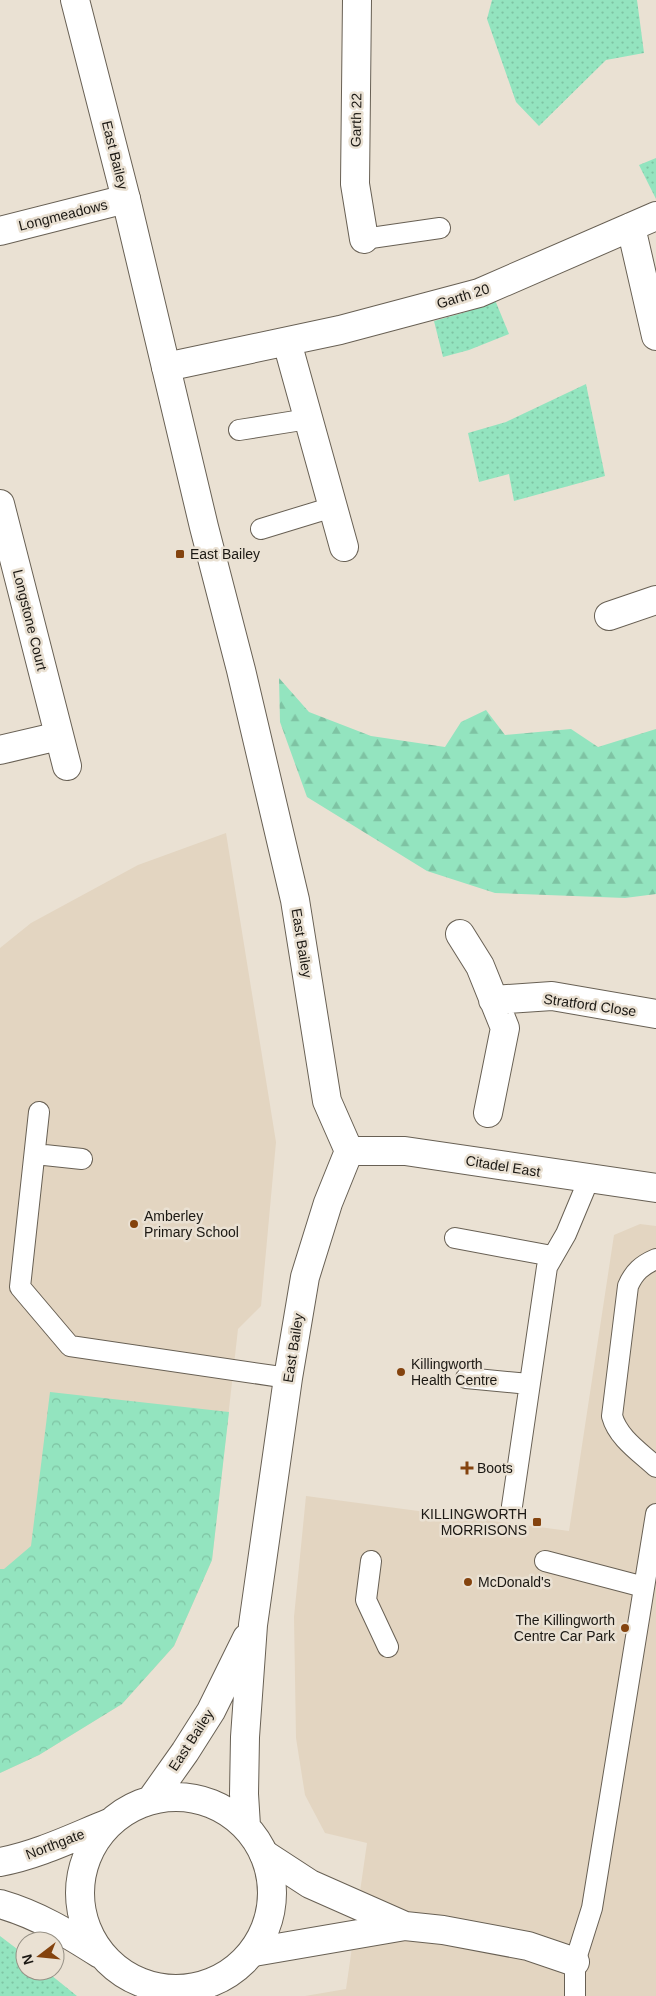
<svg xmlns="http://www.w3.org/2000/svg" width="656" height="1996" viewBox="0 0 656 1996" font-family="Helvetica,sans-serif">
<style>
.built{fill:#e3d5c1}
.grass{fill:url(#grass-dots)}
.forest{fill:url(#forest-firs)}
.park{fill:url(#park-crowns)}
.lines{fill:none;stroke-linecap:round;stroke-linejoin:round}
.service-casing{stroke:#686054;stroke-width:22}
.minor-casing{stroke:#686054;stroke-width:30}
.tertiary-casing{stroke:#686054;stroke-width:30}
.service{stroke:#fff;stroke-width:20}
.minor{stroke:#fff;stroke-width:28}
.tertiary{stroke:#fff;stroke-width:28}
.poi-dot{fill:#84430e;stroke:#eae1d3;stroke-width:2}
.labels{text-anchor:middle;stroke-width:5;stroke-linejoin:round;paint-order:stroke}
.street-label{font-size:14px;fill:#1b1813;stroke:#eae1d3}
.poi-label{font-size:14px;fill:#1b1813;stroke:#eae1d3;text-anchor:start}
</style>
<defs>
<pattern id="grass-dots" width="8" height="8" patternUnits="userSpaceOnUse" patternTransform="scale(1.25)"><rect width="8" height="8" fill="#93e4bf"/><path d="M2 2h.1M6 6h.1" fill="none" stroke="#7ec3a3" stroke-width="1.8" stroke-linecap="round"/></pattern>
<pattern id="forest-firs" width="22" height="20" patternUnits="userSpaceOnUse" patternTransform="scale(1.25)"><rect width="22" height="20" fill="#93e4bf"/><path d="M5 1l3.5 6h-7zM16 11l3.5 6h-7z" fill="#7ec3a3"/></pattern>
<pattern id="park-crowns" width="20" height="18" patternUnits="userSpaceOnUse" patternTransform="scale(1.25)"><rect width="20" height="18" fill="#93e4bf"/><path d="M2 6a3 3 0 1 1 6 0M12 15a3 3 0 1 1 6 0" fill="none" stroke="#7ec3a3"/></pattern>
</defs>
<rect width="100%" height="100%" fill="#eae1d3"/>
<path class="built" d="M 226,833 L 276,1142 L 261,1306 L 238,1329 L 212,1560 L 174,1646 L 122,1704 L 39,1755 L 0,1773 L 0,948 L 31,923 L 138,865 Z
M 640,1224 L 656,1226 L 656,1996 L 305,1996 L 346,1989 L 367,1843 L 325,1833 L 305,1795 L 296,1738 L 294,1617 L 306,1496 L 569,1531 L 614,1235 Z"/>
<path class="grass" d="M 492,0 L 637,0 L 644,53 L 606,60 L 539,126 L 516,102 L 487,19 Z
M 656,158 L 656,199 L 639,165 Z
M 495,300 L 509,334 L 469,350 L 443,357 L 434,321 L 466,312 Z
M 586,384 L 605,476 L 514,501 L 509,474 L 479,482 L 468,433 L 506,422 Z
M 0,1936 L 25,1955 L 25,1971 L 46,1971 L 77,1996 L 0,1996 Z"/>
<path class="forest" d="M 279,678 L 309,712 L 371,736 L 445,747 L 461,722 L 486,710 L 505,735 L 571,729 L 598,747 L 656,729 L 656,894 L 625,898 L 495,893 L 427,871 L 307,797 L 280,722 Z"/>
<path class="park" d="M 50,1392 L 229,1412 L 212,1560 L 174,1646 L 122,1704 L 39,1755 L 0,1773 L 0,1569 L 4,1569 L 31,1546 Z"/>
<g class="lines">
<defs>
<path id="service" d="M 364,239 L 440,228
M 239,430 L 308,419
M 261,529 L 333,507
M 39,1112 L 20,1287 L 70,1346 L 288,1378
M 35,1154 L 82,1159
M 455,1238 L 552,1256
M 656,1259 C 642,1265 634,1272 628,1286 L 612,1416 C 618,1438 640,1452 656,1467
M 466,1378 L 529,1384
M 512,1506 L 547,1267 L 566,1234 L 589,1179
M 371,1561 L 366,1600 L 388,1647
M 545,1561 L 644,1587
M 575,1996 L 575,1962 L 592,1908 L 656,1514"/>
<path id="minor" d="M 357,0 L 355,184 L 364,239
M 631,227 L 656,336
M 0,231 L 126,199
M 287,342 L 344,547
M 166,367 L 340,330 L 479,293 L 656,216
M 0,504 L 67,766
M 609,616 L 656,600
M 0,750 L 59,736
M 460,934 L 480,966 L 505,1028 L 488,1113
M 493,1000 L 552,996 L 656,1014
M 264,1854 L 310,1884 L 405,1926
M 254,1952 L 405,1926 L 443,1930 L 528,1946 L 575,1962"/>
<path id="tertiary" d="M 75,0 L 126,199 L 204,527 L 241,670 L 295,900 L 327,1101 L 349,1151 L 328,1203 L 305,1277 L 288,1378 L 253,1625 L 245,1737 L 244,1794 L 246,1826
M 349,1151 L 405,1151 L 656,1188
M80 1893a96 96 0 1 1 192 0a96 96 0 1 1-192 0Z
M 151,1800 L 185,1752 L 211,1711 L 247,1638
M 0,1862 C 38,1855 74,1837 109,1823
M 0,1904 C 38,1915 67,1933 100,1954"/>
</defs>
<use href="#service" class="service-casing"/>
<use href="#minor" class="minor-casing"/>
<use href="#tertiary" class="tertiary-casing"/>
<use href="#service" class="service"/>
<use href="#minor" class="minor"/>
<use href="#tertiary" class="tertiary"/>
</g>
<g class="poi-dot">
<rect x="175" y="549" width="10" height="10" rx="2.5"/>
<circle cx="134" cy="1224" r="5"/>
<circle cx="401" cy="1372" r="5"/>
<path d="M464.5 1460.5h5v5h5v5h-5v5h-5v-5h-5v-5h5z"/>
<rect x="532" y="1517" width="10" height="10" rx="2.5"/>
<circle cx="468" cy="1582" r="5"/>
<circle cx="625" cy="1628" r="5"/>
</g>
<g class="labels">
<g class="street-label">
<text transform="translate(356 120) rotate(-89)" y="5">Garth 22</text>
<text transform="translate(115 155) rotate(76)" y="5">East Bailey</text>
<text transform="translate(63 215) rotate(-14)" y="5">Longmeadows</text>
<text transform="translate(463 296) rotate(-17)" y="5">Garth 20</text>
<text transform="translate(30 620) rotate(76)" y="5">Longstone Court</text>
<text transform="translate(302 943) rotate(81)" y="5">East Bailey</text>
<text transform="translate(590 1005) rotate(8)" y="5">Stratford Close</text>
<text transform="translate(503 1166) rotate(9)" y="5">Citadel East</text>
<text transform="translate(293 1348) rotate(-81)" y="5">East Bailey</text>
<text transform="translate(191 1740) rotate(-57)" y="5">East Bailey</text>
<text transform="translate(55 1844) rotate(-21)" y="5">Northgate</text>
</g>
<g class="poi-label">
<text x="190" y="559">East Bailey</text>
<text x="144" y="1221">Amberley<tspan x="144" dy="16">Primary School</tspan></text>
<text x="411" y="1369">Killingworth<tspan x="411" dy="16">Health Centre</tspan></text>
<text x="477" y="1473">Boots</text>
<text x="527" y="1519" text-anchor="end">KILLINGWORTH<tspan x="527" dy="16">MORRISONS</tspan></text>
<text x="478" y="1587">McDonald's</text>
<text x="615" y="1625" text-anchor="end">The Killingworth<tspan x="615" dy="16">Centre Car Park</tspan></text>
</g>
</g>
<g transform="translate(40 1956) rotate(254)"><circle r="24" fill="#eae1d3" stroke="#979186"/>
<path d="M0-4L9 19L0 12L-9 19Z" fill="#84430e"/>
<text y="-8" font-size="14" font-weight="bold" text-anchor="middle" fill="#1b1813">N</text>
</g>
</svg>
